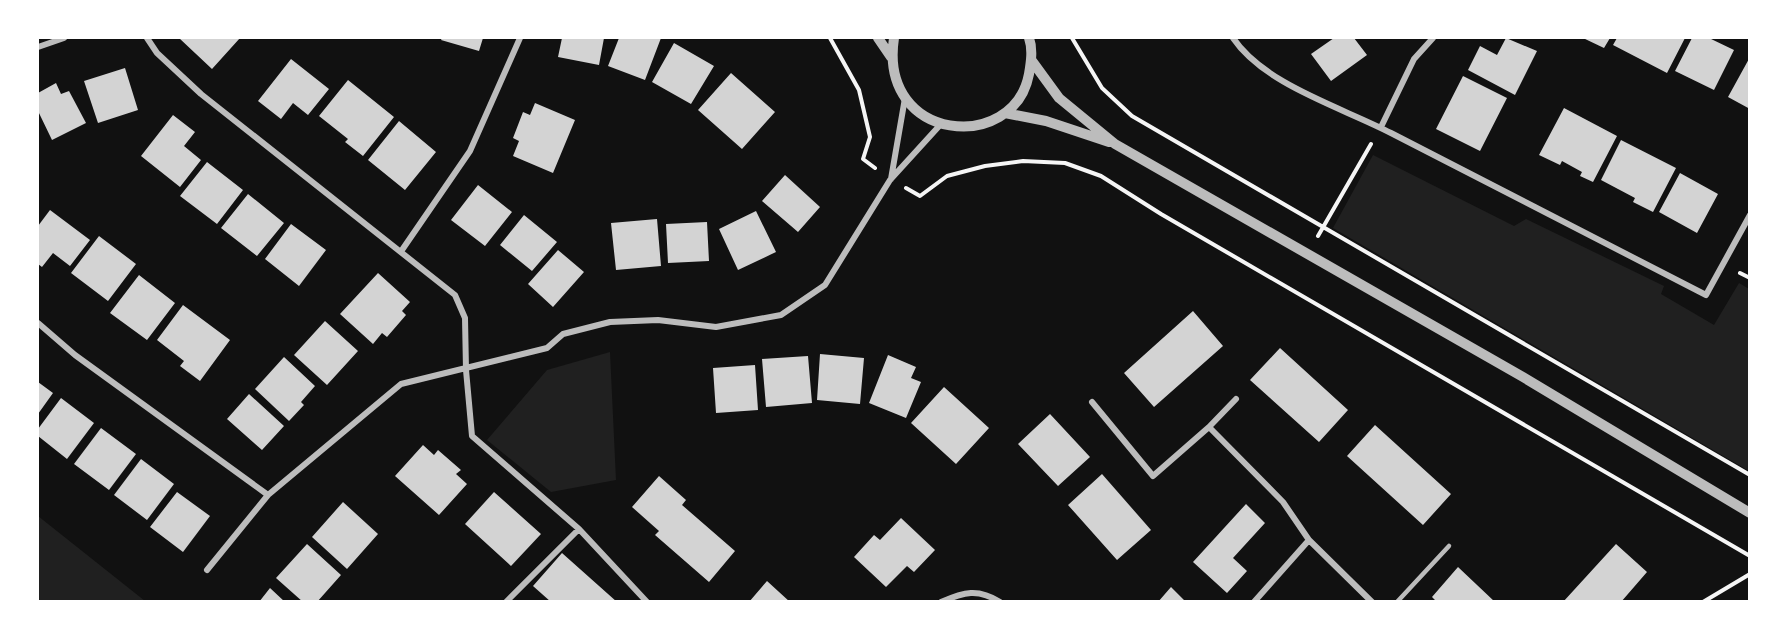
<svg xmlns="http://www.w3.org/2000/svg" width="1787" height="639" viewBox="0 0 1787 639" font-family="Poppins,sans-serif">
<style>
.green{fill:#202020}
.building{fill:#d3d3d3}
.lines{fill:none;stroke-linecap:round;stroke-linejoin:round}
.path{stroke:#f5f5f5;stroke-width:4}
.service{stroke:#bcbcbc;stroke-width:4.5}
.minor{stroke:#bcbcbc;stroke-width:6}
.tertiary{stroke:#bcbcbc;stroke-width:10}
</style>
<rect width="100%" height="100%" fill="#111"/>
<path class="green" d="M 1373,155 L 1514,226 L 1526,219 L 1664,286 L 1661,294 L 1714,325 L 1739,283 L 1749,289 L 1749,471 L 1333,228 Z
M 610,352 L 616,480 L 551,492 L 487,440 L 547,370 Z
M 38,516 L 145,601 L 38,601 Z"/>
<path class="building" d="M 179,38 L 240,38 L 212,69 Z
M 442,38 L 483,38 L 479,51 L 441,40 Z
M 562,38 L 604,38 L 599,65 L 558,57 Z
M 619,38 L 661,38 L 645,80 L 608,66 Z
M 1334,38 L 1354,38 L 1367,55 L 1331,81 L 1311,54 Z
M 1506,38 L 1537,51 L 1515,95 L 1468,70 L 1480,46 L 1497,55 Z
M 1583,38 L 1610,38 L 1604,48 Z
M 1617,38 L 1685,38 L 1667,73 L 1613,45 Z
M 1692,38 L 1709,38 L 1734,50 L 1714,90 L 1675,71 Z
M 674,43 L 714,66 L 691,104 L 652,82 Z
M 1750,57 L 1750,109 L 1728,97 Z
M 291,59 L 329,89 L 308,115 L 293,103 L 281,119 L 258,101 Z
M 125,68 L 138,110 L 98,123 L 84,81 Z
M 731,73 L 775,112 L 742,149 L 698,110 Z
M 1463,76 L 1507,98 L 1480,151 L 1436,129 Z
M 348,80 L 394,117 L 363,156 L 345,142 L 348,139 L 319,116 Z
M 56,83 L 61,94 L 69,91 L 86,123 L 52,140 L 38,111 L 38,93 Z
M 535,103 L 575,120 L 553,173 L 513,156 L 519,141 L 513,138 L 523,112 L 530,115 Z
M 1564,108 L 1617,136 L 1593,182 L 1580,176 L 1582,172 L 1562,161 L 1560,165 L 1539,155 Z
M 173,115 L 195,132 L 184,146 L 201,160 L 180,187 L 141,156 Z
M 399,121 L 436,152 L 405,190 L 368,160 Z
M 1621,140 L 1676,168 L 1653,212 L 1633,202 L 1635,198 L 1601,180 Z
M 207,162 L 243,190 L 217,224 L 180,196 Z
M 1680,173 L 1718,194 L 1697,233 L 1659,212 Z
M 785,175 L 820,207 L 798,232 L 762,201 Z
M 478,185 L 512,212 L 485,246 L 451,220 Z
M 248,194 L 284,223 L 257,256 L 221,228 Z
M 50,210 L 90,240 L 70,266 L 53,253 L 42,267 L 38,264 L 38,226 Z
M 756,211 L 776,252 L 738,270 L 719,229 Z
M 524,215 L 557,242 L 532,271 L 500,245 Z
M 657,219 L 661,266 L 616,270 L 611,223 Z
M 707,222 L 709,261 L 668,263 L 666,224 Z
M 291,224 L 326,250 L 299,286 L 265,259 Z
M 99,236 L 136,264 L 108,301 L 71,273 Z
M 558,250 L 584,272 L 553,307 L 528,284 Z
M 378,273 L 410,302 L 402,311 L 406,315 L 387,337 L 382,333 L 373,344 L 340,314 Z
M 139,275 L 175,303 L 147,340 L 110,313 Z
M 183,305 L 230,340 L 200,381 L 180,366 L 184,361 L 157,340 Z
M 1193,311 L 1223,346 L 1154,407 L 1124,373 Z
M 325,321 L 358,351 L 327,385 L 294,355 Z
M 1280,348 L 1348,410 L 1319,442 L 1250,380 Z
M 820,354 L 864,358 L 860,404 L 817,400 Z
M 888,355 L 916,367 L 911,378 L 921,382 L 906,418 L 869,403 Z
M 808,356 L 812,403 L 766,407 L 762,359 Z
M 284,357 L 315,386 L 301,402 L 304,405 L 289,421 L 255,389 Z
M 755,365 L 758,410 L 716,413 L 713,368 Z
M 38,382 L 53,393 L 38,414 Z
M 944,387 L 989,428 L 956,464 L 911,423 Z
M 249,394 L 284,426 L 262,450 L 227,419 Z
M 61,398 L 94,423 L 67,459 L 38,436 L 38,429 Z
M 1050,414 L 1090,457 L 1058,486 L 1018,444 Z
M 1375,425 L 1451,494 L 1423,525 L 1347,456 Z
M 101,428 L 136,454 L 109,490 L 74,464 Z
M 423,445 L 434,455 L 438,450 L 461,470 L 456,474 L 467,484 L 439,515 L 395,476 Z
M 141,459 L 174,484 L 147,520 L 114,495 Z
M 1102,474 L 1151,530 L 1117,560 L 1068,505 Z
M 659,476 L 686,500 L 682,505 L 735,551 L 709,582 L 655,535 L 659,531 L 632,507 Z
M 177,492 L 210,516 L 183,552 L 150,527 Z
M 494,492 L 541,534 L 511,566 L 465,524 Z
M 343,502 L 378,534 L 347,569 L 312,537 Z
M 1246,504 L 1265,523 L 1233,558 L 1247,571 L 1227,593 L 1193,562 Z
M 901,518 L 935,550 L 914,572 L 907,566 L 886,587 L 854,557 L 874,535 L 880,540 Z
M 307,544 L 341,575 L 317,602 L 303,602 L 276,578 Z
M 1616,544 L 1647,572 L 1621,602 L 1563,602 Z
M 562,553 L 617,602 L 551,602 L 533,586 Z
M 1458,567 L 1495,602 L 1437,602 L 1432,597 Z
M 767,581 L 790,602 L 749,602 Z
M 1171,587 L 1186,602 L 1158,602 Z
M 270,588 L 285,602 L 259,602 Z"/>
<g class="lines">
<path class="path" d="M 830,38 L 859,90 L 870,137 L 863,159 L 875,168
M 1072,38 L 1102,88 L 1132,116 L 1750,475
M 906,188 L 920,196 L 947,176 L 985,166 L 1023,161 L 1065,163 L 1101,176 L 1161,214 L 1750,556
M 1318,236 L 1371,144
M 1740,273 L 1750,278
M 1703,602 L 1750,574"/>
<path class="service" d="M 1397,602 L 1449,546"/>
<path class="minor" d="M 147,38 L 157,53 L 201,94 L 455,295 L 465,318 L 466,370 L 472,436 L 579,529 L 647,602
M 1233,38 C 1265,85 1341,107 1391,133 C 1496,187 1601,241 1706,295 L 1750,215
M 38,47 L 64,38
M 1381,127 L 1414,59 L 1433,38
M 891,179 L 905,98
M 402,250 L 470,151 L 520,38
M 38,323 L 75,355 L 268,495
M 1092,402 L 1153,476 L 1209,427 L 1283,502 L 1309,540 L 1372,602
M 1209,427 L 1236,399
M 207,570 L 268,495 L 401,384 L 547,348 L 563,334 L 610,322 L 658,320 L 716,327 L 781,315 L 825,285 L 890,180 L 941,124
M 506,602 L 579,529
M 941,602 C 964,592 978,588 1000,602
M 1254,602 L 1309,540"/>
<path class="tertiary" d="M 878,38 L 891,57
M 894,38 C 878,143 1014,154 1029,74 C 1031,62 1033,49 1029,38
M 1032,61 L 1059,98 L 1115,144 L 1523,377 L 1750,513
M 1005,113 L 1046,121 L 1109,142"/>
</g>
<rect width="1787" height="639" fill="none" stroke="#ffffff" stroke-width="78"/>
</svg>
